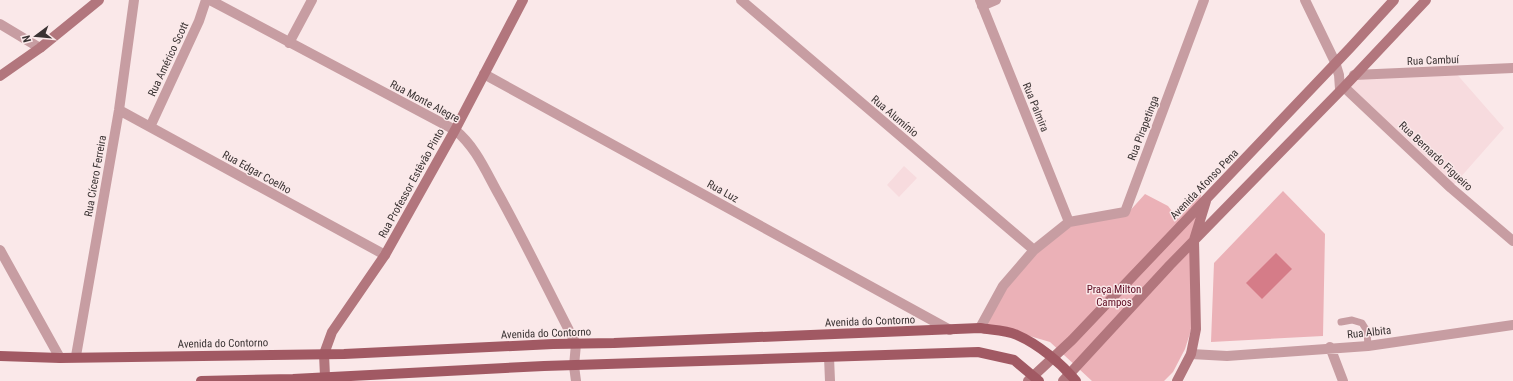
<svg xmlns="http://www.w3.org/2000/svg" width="1513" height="381" viewBox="0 0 1513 381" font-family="'Roboto Condensed',sans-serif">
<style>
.built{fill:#f7dbde}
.green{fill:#ebb1b7}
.water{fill:#d57c88}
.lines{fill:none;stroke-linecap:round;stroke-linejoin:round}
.lane{stroke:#c79da2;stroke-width:7}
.street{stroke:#c79da2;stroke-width:10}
.secondary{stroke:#b2767d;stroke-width:10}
.primary{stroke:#a15963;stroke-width:10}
.labels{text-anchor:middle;stroke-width:3;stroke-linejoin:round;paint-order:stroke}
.street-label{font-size:11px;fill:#3a3333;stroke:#fae8e9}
.park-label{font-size:11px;fill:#5d0c22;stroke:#fae8e9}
</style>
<rect width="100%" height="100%" fill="#fae8e9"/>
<path class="built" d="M 1454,71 L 1504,128 L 1451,188 L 1344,87 L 1354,75 Z
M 904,166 L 917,178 L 899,197 L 887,185 Z"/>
<path class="green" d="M 1283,191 L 1325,234 L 1323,336 L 1211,342 L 1214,263 Z
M 1145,194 L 1168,206 L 1178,219 L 1201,194 L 1191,278 L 1192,327 L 1185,349 L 1173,372 L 1164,381 L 1092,381 L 1050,342 L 1016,332 L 985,325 L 1003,288 L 1035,251 L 1070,224 L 1127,214 Z"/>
<path class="water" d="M 1276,253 L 1292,269 L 1262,299 L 1246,283 Z"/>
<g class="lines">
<path class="lane" d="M 1341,322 L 1352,320 L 1362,323 L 1367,331 L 1368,346"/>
<path class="street" d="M 210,0 L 455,130 C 476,147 486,172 499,195 C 526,244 550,294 576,344 L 574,366 L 576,381
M 741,0 L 1034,250
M 980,0 L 1069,222
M 1305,0 L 1335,62 L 1339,75 L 1340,89
M 982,6 L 996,0
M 0,24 L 40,48
M 289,43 L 312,0
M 484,74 L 950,330
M 1354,75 L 1513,68
M 1344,87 L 1451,188 L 1513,241
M 119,110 L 385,255
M 150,127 L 199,21 L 206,0
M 0,250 L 60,358
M 980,328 L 1003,286 L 1034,250 L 1069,222 L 1125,212 L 1204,0
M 1330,347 L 1343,381
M 1191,354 L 1227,356 L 1368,346 L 1513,325
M 76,356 L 119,110 L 134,0
M 829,357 L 830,381"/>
<path class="secondary" d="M 0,76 L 40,48 L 99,0
M 325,376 L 324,354 L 332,332 L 385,255 L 455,130 L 523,0
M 1028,381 L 1072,340 L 1350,48 L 1394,0
M 1063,381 L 1170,265 L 1344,87 L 1426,0
M 1177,381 L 1191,354 L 1196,329 L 1194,240 L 1206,201"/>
<path class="primary" d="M 0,356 L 60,358 L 344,354 L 553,344 L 614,343 L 980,328 C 991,330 1006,330 1017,335 C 1038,344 1061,363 1076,381
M 201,381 L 293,379 L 544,366 L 978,352 L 1014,360 L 1039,381"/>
</g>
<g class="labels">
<g class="street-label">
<text transform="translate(168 59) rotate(-65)" y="4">Rua Américo Scott</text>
<text transform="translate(1433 60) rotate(-2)" y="4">Rua Cambuí</text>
<text transform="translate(425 101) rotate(28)" y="4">Rua Monte Alegre</text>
<text transform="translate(1036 107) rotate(68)" y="4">Rua Palmira</text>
<text transform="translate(895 116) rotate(40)" y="4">Rua Alumínio</text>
<text transform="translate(1143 128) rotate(-69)" y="4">Rua Pirapetinga</text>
<text transform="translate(1436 156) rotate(43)" y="4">Rua Bernardo Figueiro</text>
<text transform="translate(257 172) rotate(29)" y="4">Rua Edgar Coelho</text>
<text transform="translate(95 176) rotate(-80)" y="4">Rua Cícero Ferreira</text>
<text transform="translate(411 183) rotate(-61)" y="4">Rua Professor Estêvão Pinto</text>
<text transform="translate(1204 184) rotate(-46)" y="4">Avenida Afonso Pena</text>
<text transform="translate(723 191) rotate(29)" y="4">Rua Luz</text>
<text transform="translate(870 321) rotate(-2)" y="4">Avenida do Contorno</text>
<text transform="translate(1369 332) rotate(-6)" y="4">Rua Albita</text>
<text transform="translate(546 333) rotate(-2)" y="4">Avenida do Contorno</text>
<text transform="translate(223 343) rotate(-1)" y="4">Avenida do Contorno</text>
</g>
<g class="park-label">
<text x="1114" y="293">Praça Milton<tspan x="1114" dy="13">Campos</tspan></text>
</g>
</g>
<g transform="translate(36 36) rotate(254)" stroke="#fae8e9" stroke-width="3" paint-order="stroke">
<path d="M0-3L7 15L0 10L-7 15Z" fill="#3a3333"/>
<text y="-6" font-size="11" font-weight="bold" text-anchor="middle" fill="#3a3333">N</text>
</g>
</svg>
